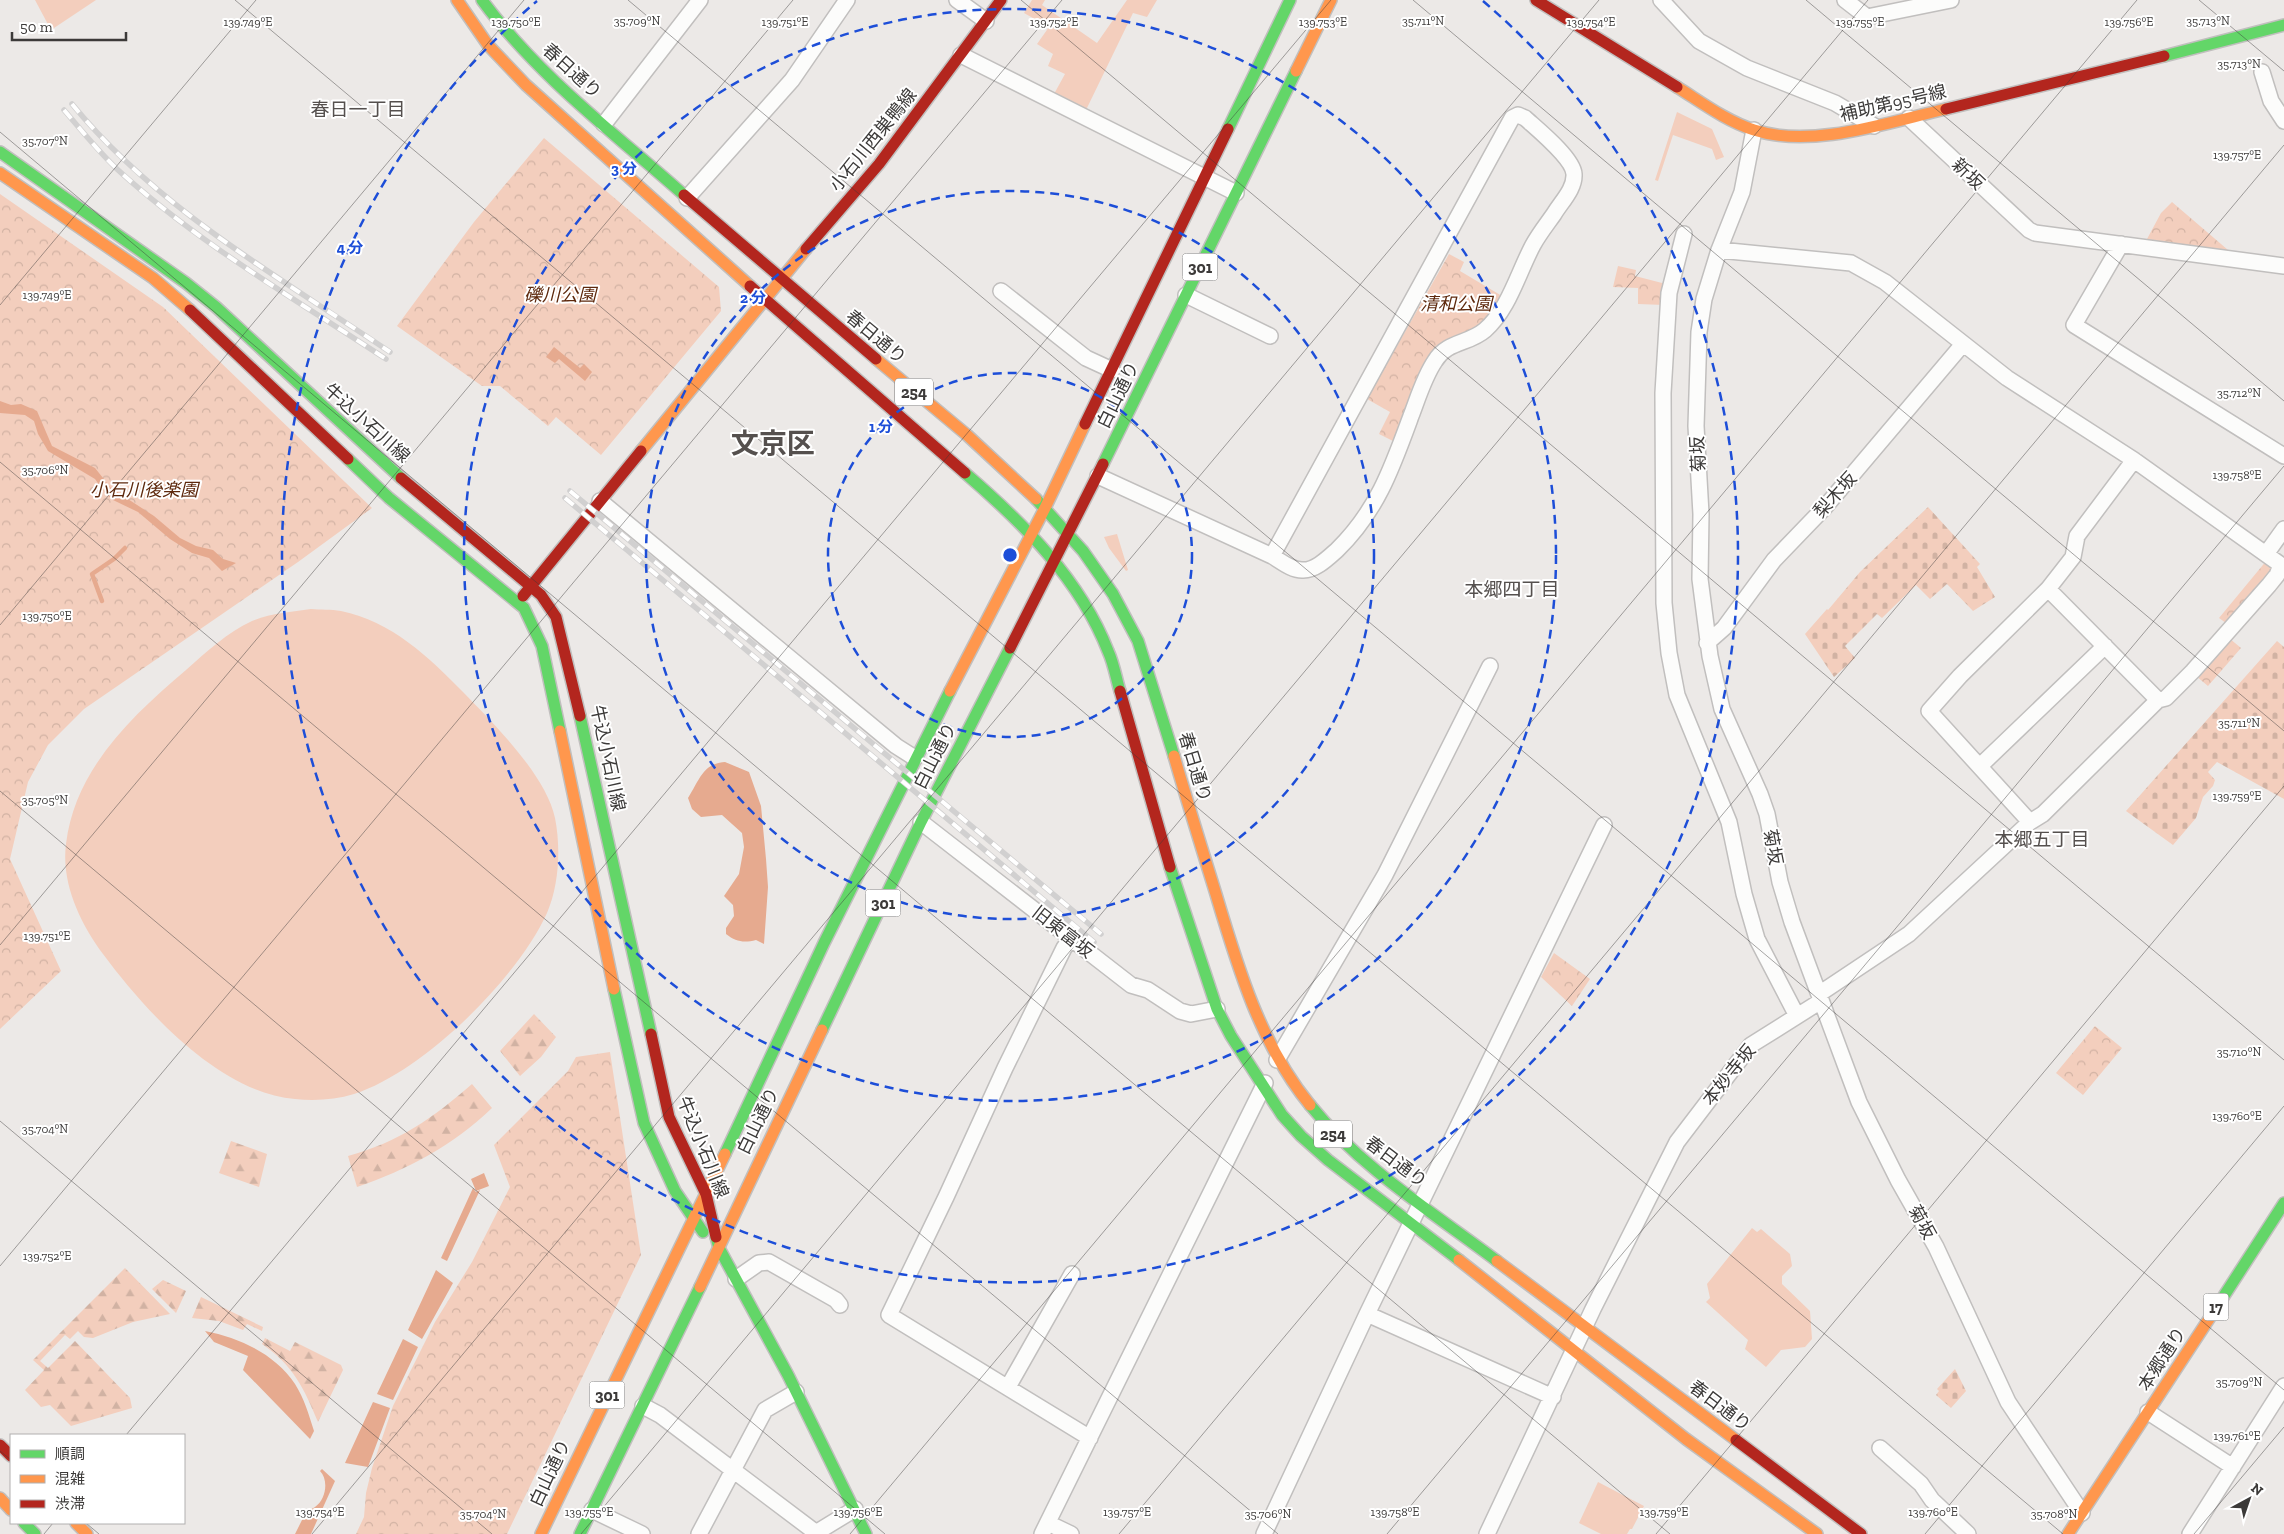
<svg xmlns="http://www.w3.org/2000/svg" width="2284" height="1534" viewBox="0 0 2284 1534" font-family="'Zilla Slab','Noto Sans JP',serif">
<style>
.forest{fill:url(#forest-firs)}
.cemetery{fill:url(#cemetery-stones)}
.park{fill:url(#park-crowns)}
.garden{fill:#f3cebd}
.water{fill:#e6aa8f}
.lines{fill:none;stroke-linecap:round;stroke-linejoin:round}
.stream{stroke:#e6aa8f;stroke-width:4.5}
.street-casing{stroke:#c1bfbe;stroke-width:18}
.fast-casing{stroke:#c1bfbe;stroke-width:14}
.slow-casing{stroke:#c1bfbe;stroke-width:14}
.jam-casing{stroke:#c1bfbe;stroke-width:14}
.street{stroke:#fcfcfb;stroke-width:15}
.fast{stroke:#63d668;stroke-width:11}
.slow{stroke:#ff974d;stroke-width:11}
.jam{stroke:#b3261e;stroke-width:11}
.rail-casing{stroke:#d1d0d0;stroke-width:5.5}
.rail{stroke:#fff;stroke-width:4;stroke-dasharray:11;stroke-linecap:butt}
.ticks{fill:none;stroke:#3c3a39;stroke-width:1;stroke-opacity:0.45}
.ring{fill:none;stroke:#1d4ed8;stroke-width:2.5;stroke-dasharray:9 6}
.labels{text-anchor:middle;stroke-width:4;stroke-linejoin:round;paint-order:stroke}
.shield{fill:#fff;stroke:#767574;stroke-width:1}
.shield-label{font-size:16px;font-weight:bold;fill:#3c3a39}
.street-label{font-size:18px;fill:#3c3a39;stroke:#fff}
.park-label{font-size:18px;font-style:italic;fill:#5d280c;stroke:#fff}
.neighbourhood-label{font-size:19px;fill:#55504e;stroke:#fff}
.town-label{font-size:28px;font-weight:bold;fill:#55504e;stroke:#fff}
.ticks-label{font-size:12px;text-anchor:middle;fill:#3c3a39;stroke:#fff;stroke-width:4;stroke-linejoin:round;paint-order:stroke}
.centre{fill:#1d4ed8;stroke:#fff;stroke-width:2.5}
.ring-label{font-size:15px;text-anchor:middle;font-weight:bold;fill:#1d4ed8;stroke:#fff;stroke-width:4;stroke-linejoin:round;paint-order:stroke}
</style>
<defs>
<pattern id="forest-firs" width="22" height="20" patternUnits="userSpaceOnUse" patternTransform="scale(1.25)"><rect width="22" height="20" fill="#f3cebd"/><path d="M5 1l3.5 6h-7zM16 11l3.5 6h-7z" fill="#d1b2a3"/></pattern>
<pattern id="cemetery-stones" width="16" height="16" patternUnits="userSpaceOnUse" patternTransform="scale(1.25)"><rect width="16" height="16" fill="#f3cebd"/><path d="M2 7V4a2 2 0 0 1 4 0v3zM10 15v-3a2 2 0 0 1 4 0v3z" fill="#d1b2a3"/></pattern>
<pattern id="park-crowns" width="20" height="18" patternUnits="userSpaceOnUse" patternTransform="scale(1.25)"><rect width="20" height="18" fill="#f3cebd"/><path d="M2 6a3 3 0 1 1 6 0M12 15a3 3 0 1 1 6 0" fill="none" stroke="#d1b2a3"/></pattern>
</defs>
<rect width="100%" height="100%" fill="#ece9e7"/>
<path class="forest" d="M 534,1014 L 556,1037 L 541,1057 L 520,1076 L 500,1051 Z
M 472,1084 L 492,1108 C 454,1145 407,1170 357,1187 L 348,1156 C 399,1142 433,1118 472,1084 Z
M 231,1141 L 267,1154 L 259,1187 L 219,1173 Z
M 125,1268 L 170,1314 L 133,1322 L 93,1338 L 84,1337 L 78,1331 L 70,1339 L 65,1335 L 40,1361 L 48,1368 L 75,1341 L 130,1398 L 132,1408 L 71,1426 L 50,1405 L 41,1407 L 25,1390 L 44,1370 L 33,1360 Z
M 163,1280 L 186,1291 L 176,1313 L 152,1289 Z
M 201,1297 L 263,1327 L 262,1331 L 247,1324 L 243,1330 L 219,1321 L 192,1318 Z
M 265,1338 L 290,1351 L 295,1342 L 341,1365 L 343,1370 L 318,1422 C 304,1388 293,1365 262,1344 Z"/>
<path class="cemetery" d="M 1928,507 L 1980,564 L 1977,567 L 1995,597 L 1973,611 L 1947,584 L 1930,599 L 1916,585 L 1882,618 L 1877,614 L 1845,646 L 1855,658 L 1834,677 L 1805,634 L 1827,609 L 1828,610 L 1860,572 Z
M 2277,641 L 2284,647 L 2284,799 L 2217,762 L 2208,772 L 2215,780 L 2213,786 L 2203,797 L 2196,818 L 2173,845 L 2126,811 Z
M 1955,1369 L 1966,1391 L 1951,1408 L 1936,1395 L 1939,1391 L 1937,1389 Z"/>
<path class="park" d="M 544,138 L 719,287 L 721,311 L 601,455 L 556,417 L 548,426 L 500,386 L 482,386 L 397,326 L 474,222 Z
M 0,194 L 163,307 L 372,508 L 298,562 L 84,709 L 48,745 L 28,782 L 10,859 L 61,971 L 0,1029 Z
M 2172,202 L 2228,250 L 2224,255 L 2150,244 L 2147,239 L 2161,213 Z
M 1449,254 L 1464,262 L 1460,271 L 1502,296 C 1493,310 1485,325 1468,332 C 1458,336 1449,338 1440,345 L 1413,392 L 1393,441 L 1379,434 L 1390,412 L 1367,399 Z
M 1618,266 L 1636,270 L 1635,276 L 1666,284 L 1664,305 L 1638,304 L 1638,288 L 1613,287 Z
M 2267,560 L 2270,563 L 2272,575 L 2226,623 L 2219,618 Z
M 2229,638 L 2241,648 L 2208,686 L 2196,676 Z
M 1554,953 L 1590,979 L 1572,1006 L 1541,977 Z
M 2095,1026 L 2122,1048 L 2083,1095 L 2056,1073 Z
M 610,1052 L 641,1255 L 507,1534 L 356,1534 L 364,1517 L 366,1493 L 372,1468 L 393,1406 L 435,1322 L 472,1262 L 510,1187 L 494,1145 L 568,1071 L 576,1057 Z"/>
<path class="garden" d="M 35,0 L 96,0 L 51,30 Z
M 1032,0 L 1045,0 L 1042,5 L 1097,43 L 1127,0 L 1157,0 L 1147,17 L 1133,13 L 1086,110 L 1054,94 L 1065,74 L 1048,66 L 1053,54 L 1037,44 L 1049,27 L 1024,13 Z
M 1677,112 L 1712,129 L 1724,157 L 1716,160 L 1712,149 L 1673,135 L 1658,181 L 1655,180 Z
M 1117,534 L 1128,570 L 1126,571 L 1109,548 L 1104,537 Z
M 311,609 C 320,610 331,609 341,611 C 391,621 429,657 463,692 C 493,723 546,775 555,818 C 561,848 559,885 547,913 C 517,979 423,1072 354,1094 C 335,1100 314,1101 295,1099 C 220,1093 146,1012 103,954 C 80,923 61,883 66,844 C 75,769 132,716 186,670 C 206,652 228,632 252,621 C 271,613 291,612 311,609 Z
M 1752,1228 L 1757,1232 L 1761,1229 L 1790,1254 L 1792,1266 L 1782,1276 L 1782,1284 L 1810,1311 L 1812,1339 L 1805,1347 L 1781,1350 L 1766,1367 L 1745,1349 L 1748,1340 L 1706,1302 L 1710,1298 L 1707,1284 Z
M 1598,1482 L 1644,1506 L 1632,1529 L 1630,1529 L 1627,1534 L 1601,1534 L 1579,1523 Z"/>
<path class="water" d="M 554,347 L 580,368 L 584,364 L 592,372 L 585,381 L 559,359 L 555,363 L 546,357 Z
M 0,401 L 11,405 L 21,404 L 37,411 L 52,446 L 95,468 L 111,488 L 154,516 L 180,538 L 196,546 L 213,550 L 223,559 L 236,563 L 222,571 L 209,558 L 192,553 L 170,539 L 138,512 L 113,500 L 105,493 L 95,479 L 48,451 L 38,434 L 34,421 L 25,415 L 0,413 Z
M 725,762 L 749,772 L 761,806 L 766,859 L 768,887 L 764,944 L 756,940 C 744,943 736,942 726,934 L 726,928 L 734,916 L 733,905 L 724,896 L 739,874 L 744,847 L 742,833 L 722,815 L 701,817 L 692,809 L 688,798 C 699,781 703,763 725,762 Z
M 484,1173 L 489,1186 L 476,1191 L 471,1179 Z
M 473,1188 L 476,1192 L 480,1190 L 447,1261 L 441,1258 Z
M 436,1270 L 453,1283 L 422,1339 L 408,1330 Z
M 205,1331 C 240,1338 275,1354 295,1384 C 304,1398 309,1415 314,1431 L 310,1439 L 243,1370 L 248,1356 L 214,1342 Z
M 403,1339 L 418,1347 L 393,1400 L 377,1394 Z
M 373,1402 L 390,1408 L 368,1467 L 345,1463 Z
M 322,1469 L 335,1481 L 311,1534 L 295,1534 L 303,1518 L 295,1511 C 302,1511 310,1511 315,1507 C 326,1500 329,1480 320,1471 Z"/>
<g class="lines">
<path class="stream" d="M 102,601 L 92,574 L 114,559 L 125,548"/>
<defs>
<path id="street" d="M 957,0 L 986,21
M 1661,0 L 1699,41 L 1747,68 L 1835,103 L 1874,126
M 1845,0 L 1867,17 L 1951,0
M 961,55 L 1236,193
M 2262,72 L 2271,101 L 2284,121
M 1909,118 L 2029,230 L 2035,233 L 2284,266
M 604,124 L 700,0
M 1754,130 L 1742,192 L 1719,250 L 1704,299 L 1699,332 L 1696,426 L 1701,514 L 1700,579 L 1710,656 L 1722,709 L 1760,794 L 1767,814 L 1780,882 L 1792,922 L 1859,1102 L 1898,1180 L 1936,1247 L 2008,1402 L 2082,1513
M 687,198 L 792,80 L 847,0
M 1684,234 L 1669,293 L 1663,393 L 1664,603 L 1669,653 L 1677,695 L 1729,822 L 1744,894 L 1757,939 L 1797,1016
M 2121,244 L 2074,325 L 2284,456
M 1719,250 L 1851,263 L 1885,282 L 2007,378 L 2134,460 L 2281,565 L 2277,575 L 2269,585 L 2193,671 L 2166,698 L 2158,700 L 2043,814 L 2030,822 L 1909,934 L 1819,994
M 1001,291 L 1086,358 L 1112,370
M 1186,295 L 1270,336
M 1098,476 L 1272,556 C 1281,561 1291,570 1302,570 C 1315,571 1328,558 1337,550 C 1377,511 1392,468 1411,416 C 1418,398 1424,377 1435,361 C 1447,341 1469,344 1485,330 C 1509,309 1518,273 1533,245 C 1539,234 1547,224 1554,214 C 1561,202 1575,189 1574,174 C 1573,158 1537,129 1525,118 L 1518,115 L 1512,118 L 1272,556
M 600,501 L 896,746 L 915,758
M 2266,554 L 2284,529
M 2048,589 L 2158,700
M 1707,643 L 1724,628 L 1774,560 L 1825,507 L 1963,344
M 1980,766 L 2105,646
M 921,822 L 1131,985 L 1148,990 L 1180,1011 L 1191,1014 L 1217,1009
M 2030,822 L 1929,711 L 1960,676 L 2048,589 L 2073,557 L 2077,536 L 2134,460
M 1071,938 L 1064,948 L 1005,1068 L 946,1197 L 889,1315 L 1090,1438
M 1277,1060 L 1385,875 L 1490,666
M 736,1279 L 759,1263 L 769,1262 L 836,1300 L 840,1305
M 1367,1314 L 1553,1397
M 1008,1387 L 1072,1274
M 643,1406 L 660,1415 L 815,1532
M 2148,1412 L 2233,1467
M 1880,1448 L 1921,1484 L 1932,1500 L 1968,1534
M 592,1510 L 642,1534
M 1048,1523 L 1071,1534
M 699,1534 L 765,1410 L 796,1392
M 814,1534 L 855,1509
M 1042,1534 L 1265,1083
M 1264,1534 L 1367,1314 L 1604,825
M 1487,1534 L 1593,1309 L 1677,1142 L 1751,1045 L 1821,1001
M 2190,1534 L 2284,1386"/>
<path id="fast" d="M 482,0 C 537,75 614,133 684,195
M 2164,56 L 2284,25
M 1228,129 L 1290,0
M 0,152 L 186,283 L 216,307 L 401,478
M 348,459 L 389,498 L 524,608 L 542,646 L 560,731
M 1103,464 L 1296,71
M 965,473 C 1022,522 1080,579 1108,651 C 1114,664 1116,678 1120,691
M 1036,499 L 1083,551 L 1113,594 L 1138,641 L 1174,756
M 580,716 L 651,1034
M 1170,867 L 1217,1009 L 1231,1036 L 1282,1115 L 1301,1136 L 1328,1160 L 1459,1260
M 614,989 L 644,1123 L 675,1191 L 703,1232
M 822,1030 L 921,822 L 1010,648
M 1310,1105 C 1361,1168 1432,1212 1497,1261
M 725,1154 L 824,943 L 950,691
M 716,1237 L 719,1248 L 788,1375 L 866,1534
M 2222,1299 L 2284,1203
M 24,1523 L 35,1534
M 580,1534 L 700,1287"/>
<path id="slow" d="M 457,0 L 488,45 L 526,85 L 750,286
M 1296,71 L 1331,0
M 1677,87 C 1701,102 1726,121 1754,130 C 1812,149 1889,122 1946,109
M 0,173 L 153,278 L 190,310
M 876,359 L 967,435 L 1036,499
M 641,451 L 806,249
M 950,691 L 1045,508 L 1085,424
M 560,731 L 614,989
M 1174,756 C 1187,801 1201,846 1215,891 C 1237,965 1260,1044 1310,1105
M 1459,1260 L 1686,1439 L 1817,1534
M 1497,1261 L 1736,1440
M 700,1287 L 822,1030
M 0,1498 L 11,1510
M 76,1523 L 87,1534
M 541,1534 L 725,1154
M 2068,1534 L 2222,1299"/>
<path id="jam" d="M 1536,0 L 1677,87
M 1946,109 L 2164,56
M 684,195 L 876,359
M 806,249 L 879,164 L 1001,0
M 750,286 L 965,473
M 190,310 L 348,459
M 1085,424 L 1228,129
M 401,478 L 541,595 L 556,617 L 580,716
M 523,596 L 641,451
M 1010,648 L 1103,464
M 1120,691 L 1170,867
M 651,1034 L 669,1117 L 706,1194 L 716,1237
M 1736,1440 L 1861,1534
M 0,1445 L 11,1456"/>
</defs>
<use href="#street" class="street-casing"/>
<use href="#fast" class="fast-casing"/>
<use href="#slow" class="slow-casing"/>
<use href="#jam" class="jam-casing"/>
<use href="#street" class="street"/>
<use href="#fast" class="fast"/>
<use href="#slow" class="slow"/>
<use href="#jam" class="jam"/>
<defs>
<path id="rail" d="M 72,104 C 158,209 279,277 390,352
M 64,110 C 82,131 98,151 118,170 C 198,243 295,299 386,359
M 570,491 L 1101,934
M 565,498 L 1094,942"/>
</defs>
<use href="#rail" class="rail-casing"/>
<use href="#rail" class="rail"/>
</g>
<path class="ticks" d="M 235,0 L 2063,1534M 628,0 L 2284,1390M 1021,0 L 2284,1060M 1413,0 L 2284,731M 1806,0 L 2284,401M 2199,0 L 2284,71M 0,132 L 1670,1534M 0,305 L 256,0M 0,462 L 1278,1534M 0,625 L 524,0M 0,791 L 885,1534M 0,945 L 793,0M 0,1121 L 492,1534M 0,1266 L 1062,0M 126,1435 L 1331,0M 0,1451 L 11,1460M 86,1523 L 99,1534M 44,1534 L 53,1523M 312,1534 L 1599,0M 581,1534 L 1868,0M 850,1534 L 2137,0M 1119,1534 L 2284,145M 1387,1534 L 2284,466M 1656,1534 L 2284,786M 1925,1534 L 2284,1106M 2194,1534 L 2284,1427"/>
<g class="ring">
<circle cx="1010" cy="555" r="182"/>
<circle cx="1010" cy="555" r="364"/>
<circle cx="1010" cy="555" r="546"/>
<path d="M1483 1A728 728 0 1 1 537 1"/>
</g>
<g class="labels">
<g class="shield">
<rect x="1182.5" y="253.5" width="35" height="27" rx="4"/>
<rect x="895" y="378.5" width="38" height="27" rx="4"/>
<rect x="865.5" y="889.5" width="35" height="27" rx="4"/>
<rect x="1314" y="1120.5" width="38" height="27" rx="4"/>
<rect x="2203.5" y="1293.5" width="25" height="27" rx="4"/>
<rect x="589.5" y="1381.5" width="35" height="27" rx="4"/>
</g>
<g class="shield-label">
<text x="1200" y="273">301</text>
<text x="914" y="398">254</text>
<text x="883" y="909">301</text>
<text x="1333" y="1140">254</text>
<text x="2216" y="1313">17</text>
<text x="607" y="1401">301</text>
</g>
<g class="street-label">
<text transform="translate(572 71) rotate(42)" y="6">春日通り</text>
<text transform="translate(1893 103) rotate(-13)" y="6">補助第95号線</text>
<text transform="translate(873 140) rotate(-51)" y="6">小石川西巣鴨線</text>
<text transform="translate(1968 174) rotate(43)" y="6">新坂</text>
<text transform="translate(876 337) rotate(40)" y="6">春日通り</text>
<text transform="translate(1118 395) rotate(-64)" y="6">白山通り</text>
<text transform="translate(367 423) rotate(42)" y="6">牛込小石川線</text>
<text transform="translate(1698 454) rotate(-93)" y="6">菊坂</text>
<text transform="translate(1835 495) rotate(-48)" y="6">梨木坂</text>
<text transform="translate(935 756) rotate(-63)" y="6">白山通り</text>
<text transform="translate(608 758) rotate(78)" y="6">牛込小石川線</text>
<text transform="translate(1195 767) rotate(73)" y="6">春日通り</text>
<text transform="translate(1773 847) rotate(79)" y="6">菊坂</text>
<text transform="translate(1063 932) rotate(38)" y="6">旧東富坂</text>
<text transform="translate(1729 1075) rotate(-51)" y="6">本妙寺坂</text>
<text transform="translate(758 1121) rotate(-64)" y="6">白山通り</text>
<text transform="translate(703 1147) rotate(68)" y="6">牛込小石川線</text>
<text transform="translate(1396 1162) rotate(37)" y="6">春日通り</text>
<text transform="translate(1922 1222) rotate(61)" y="6">菊坂</text>
<text transform="translate(2162 1359) rotate(-57)" y="6">本郷通り</text>
<text transform="translate(1720 1406) rotate(37)" y="6">春日通り</text>
<text transform="translate(550 1473) rotate(-65)" y="6">白山通り</text>
</g>
<g class="park-label">
<text x="560" y="301">礫川公園</text>
<text x="1456" y="310">清和公園</text>
<text x="144" y="496">小石川後楽園</text>
</g>
<g class="neighbourhood-label">
<text x="358" y="116">春日一丁目</text>
<text x="1512" y="596">本郷四丁目</text>
<text x="2042" y="846">本郷五丁目</text>
</g>
<g class="town-label">
<text x="773" y="453">文京区</text>
</g>
</g>
<g class="ticks-label">
<text x="2208" y="25">35.713°N</text>
<text x="637" y="25">35.709°N</text>
<text x="1423" y="25">35.711°N</text>
<text x="248" y="26">139.749°E</text>
<text x="516" y="26">139.750°E</text>
<text x="785" y="26">139.751°E</text>
<text x="1054" y="26">139.752°E</text>
<text x="1323" y="26">139.753°E</text>
<text x="1591" y="26">139.754°E</text>
<text x="1860" y="26">139.755°E</text>
<text x="2129" y="26">139.756°E</text>
<text x="2239" y="68">35.713°N</text>
<text x="45" y="145">35.707°N</text>
<text x="2237" y="159">139.757°E</text>
<text x="47" y="299">139.749°E</text>
<text x="2239" y="397">35.712°N</text>
<text x="45" y="474">35.706°N</text>
<text x="2237" y="479">139.758°E</text>
<text x="47" y="620">139.750°E</text>
<text x="2239" y="727">35.711°N</text>
<text x="2237" y="800">139.759°E</text>
<text x="45" y="804">35.705°N</text>
<text x="47" y="940">139.751°E</text>
<text x="2239" y="1056">35.710°N</text>
<text x="2237" y="1120">139.760°E</text>
<text x="45" y="1133">35.704°N</text>
<text x="47" y="1260">139.752°E</text>
<text x="2239" y="1386">35.709°N</text>
<text x="2237" y="1440">139.761°E</text>
<text x="320" y="1516">139.754°E</text>
<text x="589" y="1516">139.755°E</text>
<text x="858" y="1516">139.756°E</text>
<text x="1127" y="1516">139.757°E</text>
<text x="1395" y="1516">139.758°E</text>
<text x="1664" y="1516">139.759°E</text>
<text x="1933" y="1516">139.760°E</text>
<text x="483" y="1518">35.704°N</text>
<text x="1268" y="1518">35.706°N</text>
<text x="2054" y="1518">35.708°N</text>
</g>
<circle cx="1010" cy="555" r="8" class="centre"/>
<g class="ring-label">
<text x="624" y="174">3 分</text>
<text x="350" y="253">4 分</text>
<text x="753" y="303">2 分</text>
<text x="881" y="432">1 分</text>
</g>
<rect x="10" y="1434" width="175" height="90" fill="#ffffff" stroke="#b1b0b0"/>
<rect x="20" y="1450" width="25" height="8" fill="#63d668" stroke="#b1b0b0"/>
<text x="55" y="1459" font-size="15" fill="#3c3a39">順調</text>
<rect x="20" y="1475" width="25" height="8" fill="#ff974d" stroke="#b1b0b0"/>
<text x="55" y="1484" font-size="15" fill="#3c3a39">混雑</text>
<rect x="20" y="1500" width="25" height="8" fill="#b3261e" stroke="#b1b0b0"/>
<text x="55" y="1509" font-size="15" fill="#3c3a39">渋滞</text>
<g transform="translate(2249 1499) rotate(40)" stroke="#ffffff" stroke-width="4" paint-order="stroke">
<path d="M0-4L9 19L0 12L-9 19Z" fill="#3c3a39"/>
<text y="-8" font-size="14" font-weight="bold" text-anchor="middle" fill="#3c3a39">N</text>
</g>
<path d="M12 32v8h114v-8" fill="none" stroke="#3c3a39" stroke-width="2.5"/>
<text x="20" y="32" font-size="15" fill="#3c3a39" stroke="#ffffff" stroke-width="4" paint-order="stroke">50 m</text>
</svg>
